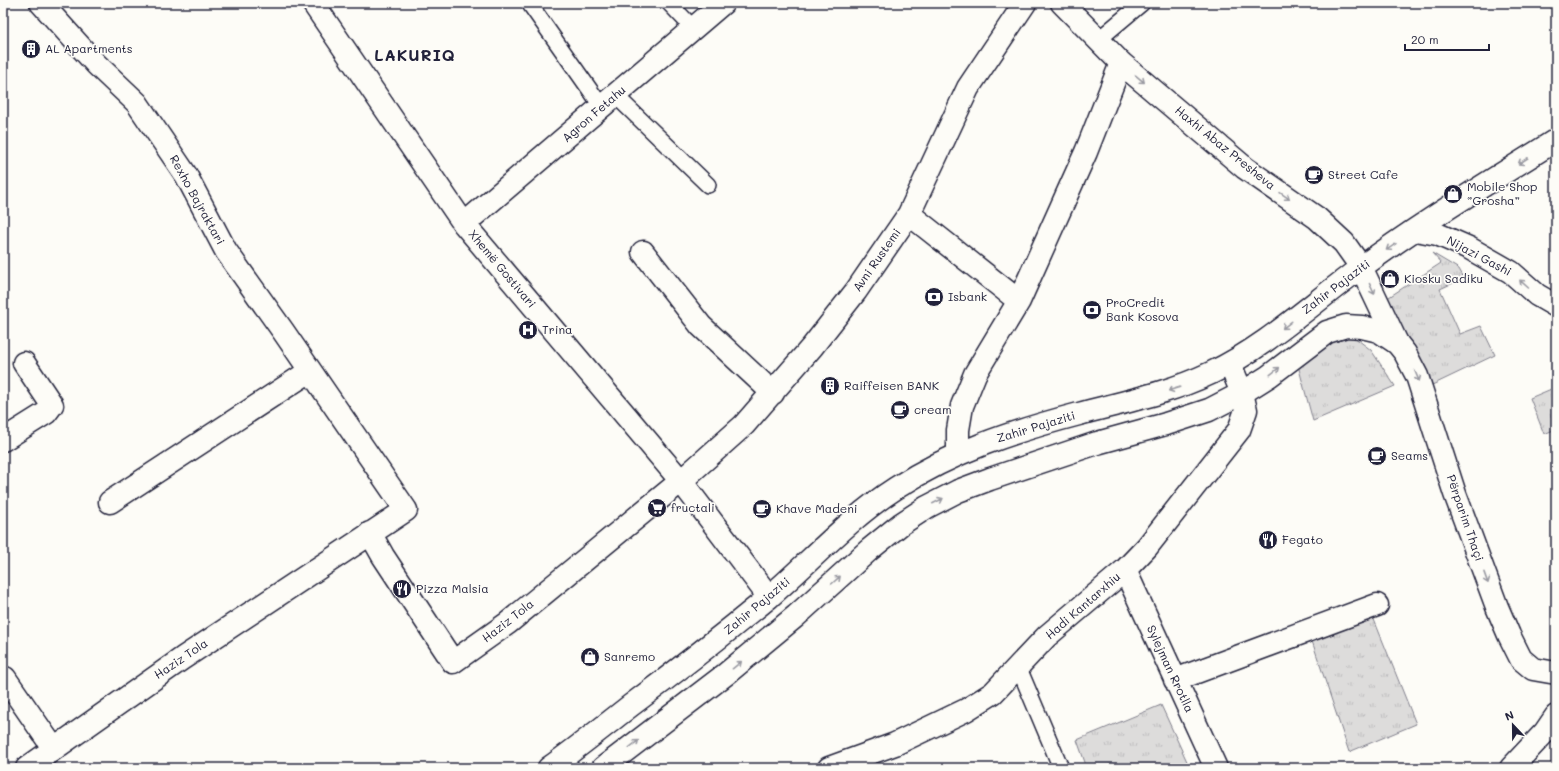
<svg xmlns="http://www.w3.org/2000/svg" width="1559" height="771" viewBox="0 0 1559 771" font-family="Mali,sans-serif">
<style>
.park{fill:url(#park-tufts);stroke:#807f8b}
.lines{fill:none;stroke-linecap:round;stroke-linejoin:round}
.service-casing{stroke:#22223b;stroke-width:18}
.minor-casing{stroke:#22223b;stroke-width:25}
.tertiary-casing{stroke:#22223b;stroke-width:25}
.primary-casing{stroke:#22223b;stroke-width:25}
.service{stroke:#fdfcf7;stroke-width:15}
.minor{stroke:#fdfcf7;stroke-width:22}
.tertiary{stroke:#fdfcf7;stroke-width:22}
.primary{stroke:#fdfcf7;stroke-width:22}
.oneway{stroke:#9a9aa2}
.labels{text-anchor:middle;stroke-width:3.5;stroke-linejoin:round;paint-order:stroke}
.poi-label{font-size:12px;fill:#22223b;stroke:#fdfcf7;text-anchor:start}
.street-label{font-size:12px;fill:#22223b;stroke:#fdfcf7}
.district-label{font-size:16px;font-weight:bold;letter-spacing:1px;fill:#22223b;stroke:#fdfcf7}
</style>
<defs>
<pattern id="park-tufts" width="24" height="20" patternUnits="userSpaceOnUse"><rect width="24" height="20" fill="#dddcdb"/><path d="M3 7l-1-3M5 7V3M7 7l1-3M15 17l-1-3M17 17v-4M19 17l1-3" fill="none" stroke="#bdbcbd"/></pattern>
</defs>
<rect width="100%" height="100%" fill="#fdfcf7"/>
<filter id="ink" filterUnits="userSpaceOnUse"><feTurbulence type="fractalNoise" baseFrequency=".025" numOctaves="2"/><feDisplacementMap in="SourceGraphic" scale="8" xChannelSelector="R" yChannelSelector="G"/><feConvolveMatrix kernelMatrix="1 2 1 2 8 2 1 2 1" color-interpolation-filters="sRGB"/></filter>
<g filter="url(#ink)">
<path class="park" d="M 1432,253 L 1459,269 L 1464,278 L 1440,289 L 1460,334 L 1481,326 L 1495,355 L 1428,387 L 1386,299 L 1441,263 Z
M 1313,337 L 1354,337 L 1371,350 L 1395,386 L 1313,421 L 1299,369 L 1290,356 Z
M 1556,387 L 1556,429 L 1544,434 L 1530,398 Z
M 1373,617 L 1416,724 L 1349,752 L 1311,638 Z
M 1161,705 L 1190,768 L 1087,768 L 1077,740 Z"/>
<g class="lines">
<defs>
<path id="service" d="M 529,3 L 602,107
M 669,3 L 693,28
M 1098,40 L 1142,3
M 615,95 L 708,185
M 1018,666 L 1061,768"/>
<path id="minor" d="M 313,3 L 464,224 L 681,481 L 769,597
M 1062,3 L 1121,63 L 1245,168 L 1317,218 L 1344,243 L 1361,267 L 1397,343
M 909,214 L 1019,301
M 464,224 L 723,3
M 1416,230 L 1437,234 L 1469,248 L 1511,272 L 1537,295 L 1556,306
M 643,252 L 701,326 L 773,393
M 3,440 L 46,413 L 52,405 L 24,363
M 958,453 L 958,430 L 962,406 L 975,374 L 1019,301 L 1086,152 L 1121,63
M 110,502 L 310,371
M 370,533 L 383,556 L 453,662 L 508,623 L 681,481 L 744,425 L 812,347 L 856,291 L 909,214 L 968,88 L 1025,3
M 1125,570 L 1216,768
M 5,678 L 54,749
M 1175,680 L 1377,605
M 27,768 L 183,658 L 406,510 L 283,331 L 226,251 L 186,175 L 137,103 L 96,64 L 41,3
M 829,768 L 895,744 L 966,710 L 993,693 L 1047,636 L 1125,570 L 1147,547 L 1239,430 L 1246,410 L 1242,393 L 1230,364
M 1511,768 L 1545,732 L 1556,716"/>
<path id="tertiary" d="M 603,768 L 726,674 L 796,616 L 869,550 L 901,524 L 927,507 L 958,491 L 990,479 L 1097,443 L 1166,424 L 1209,410 L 1242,393 L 1269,376 L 1327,332 L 1346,326 L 1362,327 L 1379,331 L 1397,343 L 1405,353 L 1417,376 L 1455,494 L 1497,607 L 1509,635 L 1521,659 L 1533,669 L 1556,673"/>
<path id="primary" d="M 549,768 C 577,748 603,727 630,706 C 677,671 723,635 768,598 C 810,562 849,518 896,488 C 953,451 1014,431 1079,414 C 1124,402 1169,393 1211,373 C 1266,347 1311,304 1359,269 C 1422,222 1490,182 1556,140"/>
</defs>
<use href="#service" class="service-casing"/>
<use href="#minor" class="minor-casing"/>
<use href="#tertiary" class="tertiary-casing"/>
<use href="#primary" class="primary-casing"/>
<use href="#service" class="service"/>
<use href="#minor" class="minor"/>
<use href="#tertiary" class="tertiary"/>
<use href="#primary" class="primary"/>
</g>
<defs><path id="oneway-shaft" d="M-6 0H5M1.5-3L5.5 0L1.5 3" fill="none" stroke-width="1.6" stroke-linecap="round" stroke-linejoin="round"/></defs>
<g class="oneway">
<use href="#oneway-shaft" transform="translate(1140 79) rotate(40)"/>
<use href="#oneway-shaft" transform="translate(1523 161) rotate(147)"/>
<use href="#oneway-shaft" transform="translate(1285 196) rotate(35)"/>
<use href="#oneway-shaft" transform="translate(1391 247) rotate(146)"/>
<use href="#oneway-shaft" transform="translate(1524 284) rotate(-138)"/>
<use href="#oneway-shaft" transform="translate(1372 289) rotate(65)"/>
<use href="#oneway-shaft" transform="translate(1287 325) rotate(142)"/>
<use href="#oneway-shaft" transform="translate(1275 371) rotate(-38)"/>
<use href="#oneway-shaft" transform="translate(1417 376) rotate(67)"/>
<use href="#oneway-shaft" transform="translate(1174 389) rotate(162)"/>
<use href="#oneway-shaft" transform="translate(938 501) rotate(-27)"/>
<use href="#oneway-shaft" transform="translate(1486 578) rotate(70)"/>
<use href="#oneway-shaft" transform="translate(836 580) rotate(-42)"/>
<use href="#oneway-shaft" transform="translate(737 665) rotate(-39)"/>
<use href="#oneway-shaft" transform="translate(634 744) rotate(-38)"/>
</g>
</g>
<defs>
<symbol id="building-disc" viewBox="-11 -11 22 22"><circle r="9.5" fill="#22223b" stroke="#fdfcf7"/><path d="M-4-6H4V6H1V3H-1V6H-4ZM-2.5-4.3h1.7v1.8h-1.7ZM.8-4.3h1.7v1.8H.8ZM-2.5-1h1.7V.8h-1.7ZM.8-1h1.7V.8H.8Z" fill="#fff"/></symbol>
<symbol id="cafe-disc" viewBox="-11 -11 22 22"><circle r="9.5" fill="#22223b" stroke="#fdfcf7"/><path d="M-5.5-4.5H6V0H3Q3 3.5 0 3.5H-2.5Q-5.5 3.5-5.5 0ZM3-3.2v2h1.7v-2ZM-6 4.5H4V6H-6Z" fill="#fff"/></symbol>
<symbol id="shop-disc" viewBox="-11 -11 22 22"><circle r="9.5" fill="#22223b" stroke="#fdfcf7"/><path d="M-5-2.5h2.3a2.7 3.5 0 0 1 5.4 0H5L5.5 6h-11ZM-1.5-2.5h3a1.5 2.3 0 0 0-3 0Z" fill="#fff"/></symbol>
<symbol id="bank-disc" viewBox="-11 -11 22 22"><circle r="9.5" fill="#22223b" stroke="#fdfcf7"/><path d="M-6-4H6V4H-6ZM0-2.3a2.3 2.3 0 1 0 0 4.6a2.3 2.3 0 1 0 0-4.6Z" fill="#fff"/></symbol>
<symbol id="hospital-disc" viewBox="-11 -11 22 22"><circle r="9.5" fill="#22223b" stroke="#fdfcf7"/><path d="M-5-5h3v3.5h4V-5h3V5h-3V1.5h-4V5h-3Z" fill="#fff"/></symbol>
<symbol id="supermarket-disc" viewBox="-11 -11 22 22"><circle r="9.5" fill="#22223b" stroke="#fdfcf7"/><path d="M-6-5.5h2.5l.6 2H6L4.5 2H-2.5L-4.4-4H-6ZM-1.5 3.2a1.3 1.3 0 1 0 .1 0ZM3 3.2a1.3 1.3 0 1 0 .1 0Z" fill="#fff"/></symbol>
<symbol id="restaurant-disc" viewBox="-11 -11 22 22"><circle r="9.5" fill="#22223b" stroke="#fdfcf7"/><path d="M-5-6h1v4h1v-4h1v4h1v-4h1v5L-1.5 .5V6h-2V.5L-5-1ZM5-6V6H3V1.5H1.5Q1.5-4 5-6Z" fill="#fff"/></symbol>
</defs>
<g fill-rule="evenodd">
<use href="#building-disc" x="20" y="38" width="22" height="22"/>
<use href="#cafe-disc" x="1303" y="164" width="22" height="22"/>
<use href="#shop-disc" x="1442" y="183" width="22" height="22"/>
<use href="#shop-disc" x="1379" y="268" width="22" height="22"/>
<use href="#bank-disc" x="923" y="286" width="22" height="22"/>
<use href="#bank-disc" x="1081" y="299" width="22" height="22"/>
<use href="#hospital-disc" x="517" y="319" width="22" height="22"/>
<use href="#building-disc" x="819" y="375" width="22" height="22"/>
<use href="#cafe-disc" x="889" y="399" width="22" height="22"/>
<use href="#cafe-disc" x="1366" y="445" width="22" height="22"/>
<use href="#supermarket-disc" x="646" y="497" width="22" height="22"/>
<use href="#cafe-disc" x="751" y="498" width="22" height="22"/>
<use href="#restaurant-disc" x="1257" y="529" width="22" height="22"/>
<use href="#restaurant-disc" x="391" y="578" width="22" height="22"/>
<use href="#shop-disc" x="579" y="646" width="22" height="22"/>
</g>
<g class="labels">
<g class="poi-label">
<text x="45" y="53">AL Apartments</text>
<text x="1328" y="179">Street Cafe</text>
<text x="1467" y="191">Mobile Shop<tspan x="1467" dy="14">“Grosha”</tspan></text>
<text x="1404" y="283">Kiosku Sadiku</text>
<text x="948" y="301">Isbank</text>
<text x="1106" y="307">ProCredit<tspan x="1106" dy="14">Bank Kosova</tspan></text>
<text x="542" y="334">Trina</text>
<text x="844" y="390">Raiffeisen BANK</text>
<text x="914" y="414">cream</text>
<text x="1391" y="460">Seams</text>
<text x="671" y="512">fructali</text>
<text x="776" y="513">Khave Madeni</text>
<text x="1282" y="544">Fegato</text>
<text x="416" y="593">Pizza Malsia</text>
<text x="604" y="661">Sanremo</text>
</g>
<g class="street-label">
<text transform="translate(594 114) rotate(-41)" y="4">Agron Fetahu</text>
<text transform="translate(1225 148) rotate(39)" y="4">Haxhi Abaz Presheva</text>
<text transform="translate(197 200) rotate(61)" y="4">Rexho Bajraktari</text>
<text transform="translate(1479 256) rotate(28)" y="4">Nijazi Gashi</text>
<text transform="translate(877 260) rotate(-55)" y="4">Avni Rustemi</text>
<text transform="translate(502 269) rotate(50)" y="4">Xhemë Gostivari</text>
<text transform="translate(1336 287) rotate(-37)" y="4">Zahir Pajaziti</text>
<text transform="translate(1036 427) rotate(-17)" y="4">Zahir Pajaziti</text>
<text transform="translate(1465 518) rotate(71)" y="4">Përparim Thaçi</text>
<text transform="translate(757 606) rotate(-40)" y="4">Zahir Pajaziti</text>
<text transform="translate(1083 606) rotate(-41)" y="4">Hadi Kantarxhiu</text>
<text transform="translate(508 621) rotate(-38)" y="4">Haziz Tola</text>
<text transform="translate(181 659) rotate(-34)" y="4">Haziz Tola</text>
<text transform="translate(1170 669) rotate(65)" y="4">Sylejman Rrotlla</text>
</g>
<g class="district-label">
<text x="415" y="61">LAKURIQ</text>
</g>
</g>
<rect width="1559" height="771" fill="none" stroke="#fdfcf7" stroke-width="16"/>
<rect x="8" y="8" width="1543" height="755" fill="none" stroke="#22223b" stroke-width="1.5" filter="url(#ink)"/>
<g transform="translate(1513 725) rotate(338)" stroke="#fdfcf7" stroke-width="3" paint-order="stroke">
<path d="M0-3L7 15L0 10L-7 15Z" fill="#22223b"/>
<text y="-6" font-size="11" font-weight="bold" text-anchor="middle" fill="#22223b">N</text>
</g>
<path d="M1405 44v6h84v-6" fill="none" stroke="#22223b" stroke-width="2"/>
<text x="1411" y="44" font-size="12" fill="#22223b" stroke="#fdfcf7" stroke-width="3" paint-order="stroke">20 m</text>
</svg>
